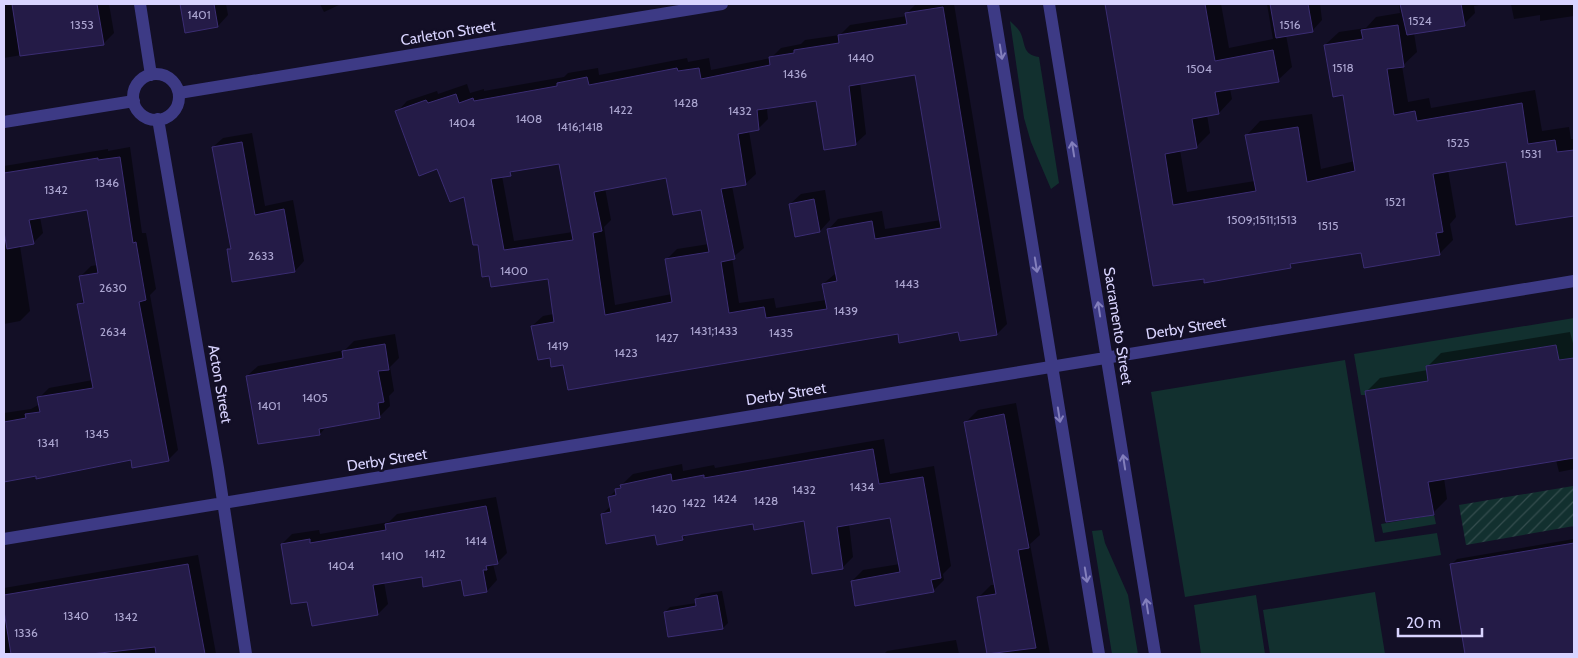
<svg xmlns="http://www.w3.org/2000/svg" width="1578" height="658" viewBox="0 0 1578 658" font-family="Cabin,sans-serif">
<style>
.grass{fill:#12302f}
.garden{fill:url(#garden-furrows)}
.shadow{fill:#0007;fill-rule:evenodd}
.building{fill:#241b47;stroke:#3b2d73;fill-rule:evenodd}
.lines{fill:none;stroke-linecap:round;stroke-linejoin:round}
.minor{stroke:#3d3a85;stroke-width:12}
.oneway{stroke:#837fbc}
.labels{text-anchor:middle;stroke-width:5;stroke-linejoin:round;paint-order:stroke}
.number-label{font-size:12px;fill:#aca6d1}
.street-label{font-size:15px;fill:#d9d4ff;stroke:#130f26}
</style>
<defs>
<pattern id="garden-furrows" width="10" height="10" patternUnits="userSpaceOnUse" patternTransform="scale(1.25)"><rect width="10" height="10" fill="#12302f"/><path d="M-1 1l2-2M0 10L10 0M9 11l2-2" fill="none" stroke="#344d4e"/></pattern>
</defs>
<rect width="100%" height="100%" fill="#130f26"/>
<path class="grass" d="M 1010,21 C 1014,25 1019,29 1021,34 C 1026,47 1023,54 1039,57 L 1059,183 L 1051,189 L 1031,142 L 1024,118 Z
M 1574,318 L 1574,358 L 1559,360 L 1556,345 L 1426,366 L 1428,381 L 1365,391 L 1365,395 L 1361,395 L 1354,354 Z
M 1345,360 L 1375,542 L 1437,533 L 1441,555 L 1185,597 L 1151,392 Z
M 1434,515 L 1436,524 L 1383,533 L 1381,524 Z
M 1102,530 L 1105,543 L 1128,595 L 1138,654 L 1112,654 L 1092,531 Z
M 1375,592 L 1385,654 L 1270,654 L 1263,610 Z
M 1256,595 L 1265,654 L 1201,654 L 1194,605 Z"/>
<path class="garden" d="M 1573,486 L 1574,526 L 1466,545 L 1459,505 Z"/>
<path class="shadow" d="M 4,4 L 109,4 L 114,33 L 104,43 L 68,47 L 4,58 Z
M 181,4 L 226,4 L 228,15 L 218,26 L 186,31 Z
M 320,4 L 341,4 L 324,12 Z
M 916,4 L 954,4 L 1007,324 L 997,334 L 959,331 L 899,333 L 564,363 L 551,357 L 532,326 L 543,316 L 554,314 L 549,278 L 490,274 L 465,195 L 438,168 L 397,112 L 407,101 L 437,91 L 438,94 L 467,84 L 470,93 L 484,89 L 484,91 L 564,77 L 568,73 L 598,68 L 599,75 L 687,58 L 688,62 L 709,58 L 711,70 L 771,58 L 781,48 L 801,44 L 805,40 L 840,35 L 850,25 L 907,16 L 906,14 ZM 916,74 L 941,220 L 885,229 L 882,211 L 838,219 L 828,230 L 836,273 L 823,284 L 826,300 L 776,308 L 774,298 L 739,303 L 732,258 L 744,248 L 732,186 L 745,184 L 756,174 L 749,131 L 758,129 L 768,119 L 767,110 L 769,107 L 818,100 L 855,144 L 866,134 L 860,83 ZM 560,162 L 573,232 L 514,241 L 502,176 L 510,174 L 515,170 ZM 667,176 L 702,208 L 709,244 L 677,249 L 666,260 L 672,294 L 615,305 L 604,227 L 611,220 L 605,188 Z
M 1106,4 L 1221,4 L 1229,48 L 1273,39 L 1267,4 L 1320,4 L 1322,20 L 1312,31 L 1286,35 L 1292,67 L 1278,80 L 1230,89 L 1232,99 L 1219,113 L 1207,115 L 1210,133 L 1196,147 L 1180,150 L 1187,192 L 1255,181 L 1247,135 L 1260,121 L 1312,114 L 1321,169 L 1355,161 L 1344,94 L 1325,45 L 1339,32 L 1366,28 L 1376,17 L 1400,13 L 1399,4 L 1484,4 L 1474,6 L 1475,13 L 1464,24 L 1414,33 L 1417,52 L 1402,66 L 1408,102 L 1429,98 L 1431,108 L 1535,90 L 1542,131 L 1569,127 L 1571,139 L 1574,139 L 1574,215 L 1517,224 L 1507,160 L 1448,170 L 1456,217 L 1450,224 L 1453,240 L 1439,254 L 1362,252 L 1295,262 L 1290,266 L 1154,285 Z
M 1511,4 L 1574,4 L 1574,16 L 1540,21 L 1540,15 L 1514,19 Z
M 252,133 L 265,206 L 293,200 L 304,261 L 295,271 L 229,250 L 231,247 L 213,147 L 223,138 Z
M 130,147 L 142,233 L 146,233 L 156,289 L 150,295 L 178,450 L 168,460 L 132,458 L 4,480 L 4,413 L 31,409 L 40,404 L 39,398 L 49,388 L 93,380 L 79,305 L 84,299 L 81,276 L 91,266 L 98,265 L 88,209 L 40,217 L 43,233 L 33,243 L 20,246 L 30,311 L 20,321 L 4,324 L 4,166 L 108,149 L 108,151 Z
M 825,190 L 830,220 L 820,231 L 790,204 L 801,194 Z
M 1570,332 L 1574,347 L 1574,469 L 1559,472 L 1556,460 L 1444,478 L 1447,499 L 1433,513 L 1366,392 L 1380,378 L 1428,370 L 1427,367 L 1441,353 Z
M 395,334 L 399,358 L 390,367 L 394,391 L 389,396 L 390,406 L 380,416 L 327,426 L 320,434 L 247,376 L 258,366 L 345,350 L 354,341 Z
M 1016,403 L 1040,535 L 1030,544 L 1050,654 L 989,654 L 979,597 L 991,585 L 995,585 L 966,422 L 978,410 Z
M 884,439 L 890,474 L 934,466 L 951,566 L 943,574 L 944,580 L 933,591 L 852,581 L 863,570 L 900,564 L 891,516 L 849,524 L 853,557 L 842,568 L 805,520 L 754,522 L 688,534 L 682,539 L 656,533 L 602,514 L 611,506 L 609,497 L 633,474 L 682,464 L 683,471 L 714,465 L 715,468 Z
M 496,497 L 507,553 L 497,563 L 493,564 L 497,580 L 487,591 L 462,579 L 423,576 L 384,582 L 388,604 L 378,614 L 308,600 L 282,544 L 292,534 L 319,530 L 320,534 L 389,522 L 397,514 Z
M 1574,539 L 1574,654 L 1466,654 L 1452,564 L 1457,559 Z
M 198,555 L 216,654 L 172,654 L 171,650 L 148,654 L 4,654 L 4,588 Z
M 722,591 L 728,623 L 723,628 L 665,612 L 670,607 L 697,603 L 696,599 L 701,594 Z
M 956,640 L 959,654 L 884,654 L 887,651 Z"/>
<path class="building" d="M 12,4 L 97,4 L 104,45 L 20,56 Z
M 180,4 L 214,4 L 218,27 L 185,33 Z
M 1105,4 L 1205,4 L 1215,61 L 1273,50 L 1279,82 L 1215,92 L 1219,114 L 1192,119 L 1197,148 L 1165,154 L 1173,205 L 1256,191 L 1245,135 L 1298,127 L 1307,182 L 1355,171 L 1343,95 L 1333,97 L 1324,45 L 1363,39 L 1361,30 L 1398,25 L 1404,67 L 1387,69 L 1394,115 L 1415,111 L 1417,121 L 1522,103 L 1528,144 L 1555,140 L 1557,152 L 1574,150 L 1574,216 L 1516,225 L 1506,162 L 1433,174 L 1443,232 L 1436,233 L 1440,255 L 1364,268 L 1361,253 L 1290,264 L 1291,268 L 1204,283 L 1204,279 L 1153,286 Z
M 1270,4 L 1308,4 L 1313,32 L 1276,38 Z
M 1400,4 L 1461,4 L 1465,26 L 1407,35 Z
M 943,7 L 997,335 L 960,341 L 958,332 L 899,343 L 898,334 L 568,390 L 563,365 L 551,367 L 550,358 L 538,360 L 531,326 L 554,322 L 548,279 L 491,287 L 489,276 L 482,277 L 478,245 L 473,245 L 464,197 L 450,202 L 437,169 L 419,176 L 395,111 L 426,100 L 428,103 L 456,94 L 459,103 L 473,98 L 474,101 L 557,86 L 557,83 L 587,77 L 589,85 L 677,68 L 678,71 L 699,68 L 701,79 L 770,65 L 769,57 L 794,53 L 794,50 L 839,43 L 838,35 L 907,24 L 905,13 ZM 915,75 L 941,228 L 875,239 L 872,221 L 827,229 L 837,281 L 822,284 L 827,309 L 766,318 L 764,307 L 729,313 L 721,262 L 735,259 L 721,189 L 746,185 L 738,134 L 759,130 L 757,110 L 816,101 L 824,150 L 856,145 L 849,86 ZM 559,164 L 573,240 L 504,250 L 491,179 L 511,176 L 510,172 ZM 666,178 L 673,215 L 701,210 L 709,252 L 665,259 L 672,302 L 605,315 L 593,233 L 602,231 L 594,192 Z
M 242,142 L 255,215 L 284,209 L 295,272 L 232,282 L 227,249 L 231,249 L 212,147 Z
M 120,157 L 133,243 L 136,242 L 146,300 L 139,302 L 169,461 L 132,468 L 131,460 L 36,479 L 36,476 L 4,482 L 4,422 L 26,418 L 25,414 L 40,412 L 37,397 L 93,388 L 77,304 L 84,303 L 79,276 L 98,273 L 87,210 L 29,220 L 34,244 L 7,249 L 4,232 L 4,173 L 98,158 L 98,160 Z
M 814,199 L 820,232 L 795,237 L 789,204 Z
M 385,344 L 389,370 L 378,371 L 384,402 L 378,403 L 380,418 L 319,429 L 320,435 L 258,444 L 246,376 L 343,358 L 342,351 Z
M 1556,345 L 1559,360 L 1574,358 L 1574,458 L 1428,482 L 1434,515 L 1386,522 L 1365,391 L 1428,381 L 1426,366 Z
M 1004,414 L 1029,548 L 1018,550 L 1036,648 L 987,654 L 977,597 L 996,594 L 964,422 Z
M 873,449 L 879,484 L 923,477 L 941,578 L 931,580 L 934,592 L 855,606 L 851,581 L 900,572 L 890,518 L 837,527 L 843,569 L 812,574 L 804,521 L 754,530 L 753,524 L 682,536 L 683,540 L 657,545 L 655,535 L 606,544 L 601,514 L 611,512 L 608,497 L 616,495 L 615,489 L 621,488 L 620,485 L 671,474 L 672,481 L 704,475 L 704,478 Z
M 486,506 L 498,564 L 486,566 L 487,570 L 483,570 L 487,592 L 464,596 L 461,580 L 423,587 L 422,577 L 373,585 L 378,615 L 312,626 L 307,602 L 291,604 L 281,544 L 310,539 L 310,543 L 386,530 L 385,524 Z
M 1574,543 L 1574,654 L 1465,654 L 1450,564 Z
M 188,564 L 205,654 L 156,654 L 155,647 L 91,654 L 11,654 L 4,611 L 4,595 Z
M 717,595 L 723,629 L 668,637 L 664,612 L 696,606 L 695,599 Z"/>
<g class="lines">
<path class="minor" d="M 140,4 L 151,75
M 993,4 L 1099,654
M 1049,4 L 1155,654
M133 97a23 23 0 1 1 46 0a23 23 0 1 1-46 0Z
M 179,93 L 722,4
M 158,119 L 218,468 L 246,654
M 4,122 L 134,101
M 4,539 L 1574,281"/>
</g>
<defs><path id="oneway-shaft" d="M-6 0H5M1.5-3L5.5 0L1.5 3" fill="none" stroke-width="1.6" stroke-linecap="round" stroke-linejoin="round" transform="scale(1.25)"/></defs>
<g class="oneway">
<use href="#oneway-shaft" transform="translate(1001 52) rotate(81)"/>
<use href="#oneway-shaft" transform="translate(1073 149) rotate(-99)"/>
<use href="#oneway-shaft" transform="translate(1036 265) rotate(81)"/>
<use href="#oneway-shaft" transform="translate(1099 309) rotate(-99)"/>
<use href="#oneway-shaft" transform="translate(1059 415) rotate(81)"/>
<use href="#oneway-shaft" transform="translate(1124 462) rotate(-99)"/>
<use href="#oneway-shaft" transform="translate(1086 575) rotate(81)"/>
<use href="#oneway-shaft" transform="translate(1147 606) rotate(-99)"/>
</g>
<g class="labels">
<g class="number-label">
<text x="199" y="19">1401</text>
<text x="1420" y="25">1524</text>
<text x="82" y="29">1353</text>
<text x="1290" y="29">1516</text>
<text x="861" y="62">1440</text>
<text x="1343" y="72">1518</text>
<text x="1199" y="73">1504</text>
<text x="795" y="78">1436</text>
<text x="686" y="107">1428</text>
<text x="621" y="114">1422</text>
<text x="740" y="115">1432</text>
<text x="529" y="123">1408</text>
<text x="462" y="127">1404</text>
<text x="580" y="131">1416;1418</text>
<text x="1458" y="147">1525</text>
<text x="1531" y="158">1531</text>
<text x="107" y="187">1346</text>
<text x="56" y="194">1342</text>
<text x="1395" y="206">1521</text>
<text x="1262" y="224">1509;1511;1513</text>
<text x="1328" y="230">1515</text>
<text x="261" y="260">2633</text>
<text x="514" y="275">1400</text>
<text x="907" y="288">1443</text>
<text x="113" y="292">2630</text>
<text x="846" y="315">1439</text>
<text x="714" y="335">1431;1433</text>
<text x="113" y="336">2634</text>
<text x="781" y="337">1435</text>
<text x="667" y="342">1427</text>
<text x="558" y="350">1419</text>
<text x="626" y="357">1423</text>
<text x="315" y="402">1405</text>
<text x="269" y="410">1401</text>
<text x="97" y="438">1345</text>
<text x="48" y="447">1341</text>
<text x="862" y="491">1434</text>
<text x="804" y="494">1432</text>
<text x="725" y="503">1424</text>
<text x="766" y="505">1428</text>
<text x="694" y="507">1422</text>
<text x="664" y="513">1420</text>
<text x="476" y="545">1414</text>
<text x="435" y="558">1412</text>
<text x="392" y="560">1410</text>
<text x="341" y="570">1404</text>
<text x="76" y="620">1340</text>
<text x="126" y="621">1342</text>
<text x="26" y="637">1336</text>
</g>
<g class="street-label">
<text transform="translate(448 33) rotate(-9)" y="5">Carleton Street</text>
<text transform="translate(1118 326) rotate(81)" y="5">Sacramento Street</text>
<text transform="translate(1186 328) rotate(-9)" y="5">Derby Street</text>
<text transform="translate(220 384) rotate(80)" y="5">Acton Street</text>
<text transform="translate(786 394) rotate(-9)" y="5">Derby Street</text>
<text transform="translate(387 460) rotate(-9)" y="5">Derby Street</text>
</g>
</g>
<rect width="1578" height="658" fill="none" stroke="#d9d4ff" stroke-width="10"/>
<path d="M1398 628v8h84v-8" fill="none" stroke="#d9d4ff" stroke-width="2.5"/>
<text x="1406" y="628" font-size="15" fill="#d9d4ff" stroke="#130f26" stroke-width="4" paint-order="stroke">20 m</text>
</svg>
